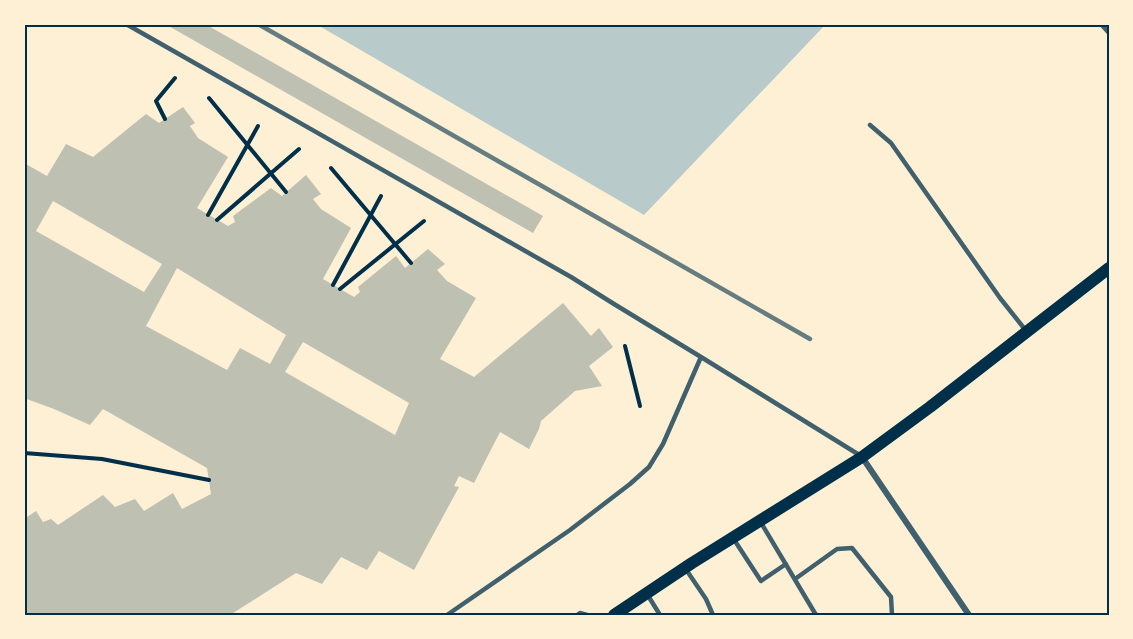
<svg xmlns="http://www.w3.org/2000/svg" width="1133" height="639" viewBox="0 0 1133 639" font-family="'Archivo Narrow',sans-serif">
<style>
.green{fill:#b9caca}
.building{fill:#bec0b2;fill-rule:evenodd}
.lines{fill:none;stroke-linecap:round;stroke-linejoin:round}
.path{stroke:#003049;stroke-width:4}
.service{stroke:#3f606c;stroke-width:4.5}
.minor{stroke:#3f606c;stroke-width:6}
.secondary{stroke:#003049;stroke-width:12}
.rail{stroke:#657d81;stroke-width:4.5}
.neatline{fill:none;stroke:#003049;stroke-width:2}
</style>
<rect width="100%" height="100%" fill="#fdf0d5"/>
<path class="green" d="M 316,24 L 826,24 L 644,215 Z"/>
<path class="building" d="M 165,24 L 205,24 L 543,216 L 533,233 Z
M 183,107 L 195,123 L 190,126 L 198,138 L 228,157 L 197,208 L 228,226 L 235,222 L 233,216 L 271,188 L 282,196 L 306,175 L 321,194 L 313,199 L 321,209 L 351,228 L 323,279 L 354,297 L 360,292 L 358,287 L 396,256 L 405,268 L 428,249 L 445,264 L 437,270 L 447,281 L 476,298 L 440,359 L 474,377 L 563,303 L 591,336 L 599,328 L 613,347 L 589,366 L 602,386 L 575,391 L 541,421 L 539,429 L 529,449 L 500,432 L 474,483 L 459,476 L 454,486 L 459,487 L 414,570 L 379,551 L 367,570 L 341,557 L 322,584 L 296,573 L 230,615 L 24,615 L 24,519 L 36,511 L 43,522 L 51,519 L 58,525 L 103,495 L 115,507 L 135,499 L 144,511 L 173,493 L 182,509 L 211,494 L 207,468 L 103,409 L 90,425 L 54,409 L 24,398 L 24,163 L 47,176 L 66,144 L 93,157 L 146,114 L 159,123 ZM 53,201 L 162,264 L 144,292 L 36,231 ZM 177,268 L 286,335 L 270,364 L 240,348 L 227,370 L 146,326 ZM 303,342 L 409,403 L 395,435 L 285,372 Z"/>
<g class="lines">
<path class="path" d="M 209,98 L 286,192
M 165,119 L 156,101 L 175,78
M 331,168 L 411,263
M 208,215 L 258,126
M 217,220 L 299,149
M 333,285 L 381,196
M 340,289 L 424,221
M 625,346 L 640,406
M 24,453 L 102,459 L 209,480"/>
<path class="service" d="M 126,24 L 571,277 L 614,304 L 701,357 L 861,456
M 1101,24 L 1109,33
M 870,125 L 891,143 L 1000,298 L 1027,332
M 760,521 L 816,615
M 733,538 L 761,581 L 786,564
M 685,568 L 706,599 L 713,615
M 795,579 L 837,549 L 852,548 L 891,597 L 892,615
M 647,594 L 660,615
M 447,615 L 570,530 L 630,484 L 649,467 L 663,444 L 701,357
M 577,615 L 580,613 L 587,615"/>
<path class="minor" d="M 862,457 L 969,615"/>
<path class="secondary" d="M 614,615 L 692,563 L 862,457 L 930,407 L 1109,268"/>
<path class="rail" d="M 258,24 L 810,339"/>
</g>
<rect width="1133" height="639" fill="none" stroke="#fdf0d5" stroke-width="51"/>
<rect x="26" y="26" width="1082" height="588" class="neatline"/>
</svg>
